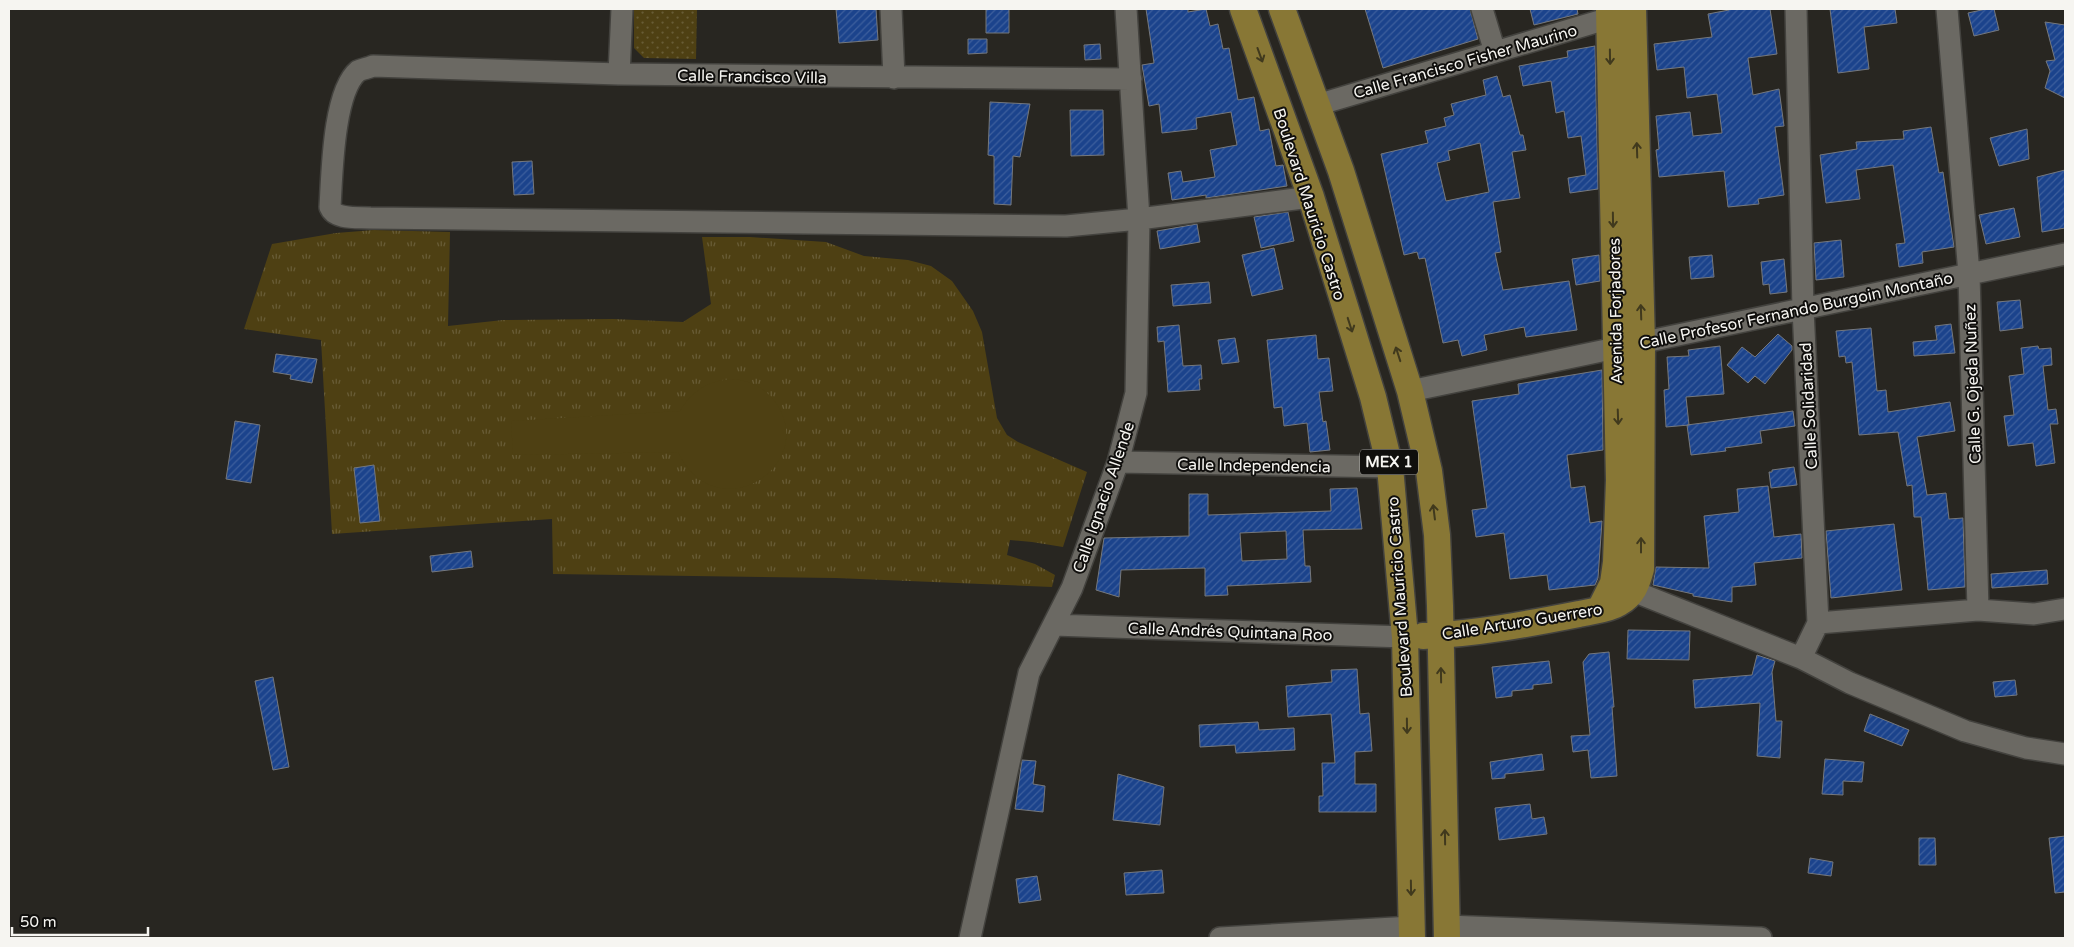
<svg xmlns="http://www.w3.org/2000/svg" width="2074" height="947" viewBox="0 0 2074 947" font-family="'Varela Round',sans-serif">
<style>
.grass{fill:url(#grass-tufts)}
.garden{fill:url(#garden-dots)}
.pitch{fill:#4e4013}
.building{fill:url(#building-hatch);stroke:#75787d;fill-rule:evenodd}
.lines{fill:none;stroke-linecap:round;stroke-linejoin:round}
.minor-casing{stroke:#43423e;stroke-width:24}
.major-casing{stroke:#43423e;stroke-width:29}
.minor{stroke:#6b6963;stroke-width:21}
.major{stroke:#887735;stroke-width:26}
.oneway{stroke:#40391d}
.labels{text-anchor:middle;stroke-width:4;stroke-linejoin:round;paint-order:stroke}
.shield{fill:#100f0d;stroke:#b1b0ad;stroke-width:1}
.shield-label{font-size:15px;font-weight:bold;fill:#f6f5f1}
.street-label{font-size:16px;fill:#f6f5f1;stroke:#100f0d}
</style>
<defs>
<pattern id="grass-tufts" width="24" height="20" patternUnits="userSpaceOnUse" patternTransform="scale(1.25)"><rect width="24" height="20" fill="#4e4013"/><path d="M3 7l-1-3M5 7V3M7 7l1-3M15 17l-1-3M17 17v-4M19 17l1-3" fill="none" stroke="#685c36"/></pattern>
<pattern id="garden-dots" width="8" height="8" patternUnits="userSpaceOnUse" patternTransform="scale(1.25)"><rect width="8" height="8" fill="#4e4013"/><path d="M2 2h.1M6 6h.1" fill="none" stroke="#685c36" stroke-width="1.8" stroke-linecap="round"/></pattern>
<pattern id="building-hatch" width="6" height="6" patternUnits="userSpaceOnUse" patternTransform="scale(1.25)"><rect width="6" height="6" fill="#1b438c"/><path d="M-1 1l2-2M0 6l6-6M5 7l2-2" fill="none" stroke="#3d5f9d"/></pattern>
</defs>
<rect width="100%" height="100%" fill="#282621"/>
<path class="grass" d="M 374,230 L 450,232 L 448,326 L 503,320 L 613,319 L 683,322 L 711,304 L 702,237 L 750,237 L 826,242 L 864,256 L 908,260 L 931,266 L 952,281 L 973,311 L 982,332 L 997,418 L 1007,435 L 1018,442 L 1087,472 L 1063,547 L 1032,542 L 1010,540 L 1007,555 L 1035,564 L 1055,575 L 1052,587 L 836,578 L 553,574 L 552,519 L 332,534 L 321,340 L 244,329 L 272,244 L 336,233 Z"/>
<path class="garden" d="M 634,9 L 697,9 L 696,59 L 644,58 L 634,48 Z"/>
<path class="pitch" d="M 731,379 C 749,380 766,388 776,403 C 819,466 716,532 678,452 L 513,455 L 511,421 L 680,411 C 691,392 707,381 731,379 Z"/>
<path class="building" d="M 836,9 L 876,9 L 878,40 L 839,43 Z
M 986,9 L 1009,9 L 1009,33 L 986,33 Z
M 1146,9 L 1188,9 L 1188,12 L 1206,9 L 1210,26 L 1218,24 L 1223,49 L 1229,48 L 1238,100 L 1254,97 L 1260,131 L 1269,129 L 1276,166 L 1283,165 L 1287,186 L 1206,198 L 1206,195 L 1172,200 L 1168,173 L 1181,171 L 1183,182 L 1215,177 L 1210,150 L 1237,145 L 1231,112 L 1196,118 L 1197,129 L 1162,133 L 1159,104 L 1149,106 L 1142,65 L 1154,63 Z
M 1365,9 L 1470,9 L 1478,39 L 1383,68 Z
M 1530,9 L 1577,9 L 1578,14 L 1534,25 Z
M 1729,9 L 1770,9 L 1777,54 L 1748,58 L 1753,95 L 1779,89 L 1784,126 L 1775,127 L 1784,195 L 1758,199 L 1759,204 L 1728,207 L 1724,171 L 1659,177 L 1656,150 L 1659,149 L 1656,116 L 1690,112 L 1693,136 L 1722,133 L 1717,94 L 1687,98 L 1684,67 L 1657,70 L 1654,44 L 1712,37 L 1708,14 L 1729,10 Z
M 1830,9 L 1895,9 L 1897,23 L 1864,27 L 1869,69 L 1838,73 Z
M 1986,9 L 1994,9 L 1999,30 L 1974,36 L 1968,13 Z
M 2045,22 L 2065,25 L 2065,98 L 2045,88 L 2050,71 L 2046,61 L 2055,60 Z
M 968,39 L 987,39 L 987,53 L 968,54 Z
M 1100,44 L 1101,59 L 1085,60 L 1084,45 Z
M 1595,46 L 1598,189 L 1570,193 L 1568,178 L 1586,175 L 1581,136 L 1568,138 L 1564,111 L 1556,113 L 1551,81 L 1523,86 L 1519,66 L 1568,57 L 1567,51 Z
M 1497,76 L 1503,97 L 1510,95 L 1520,135 L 1523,135 L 1526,150 L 1512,152 L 1520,198 L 1493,202 L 1501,252 L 1495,253 L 1503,290 L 1569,281 L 1577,330 L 1526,337 L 1524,327 L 1484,335 L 1487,350 L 1462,356 L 1458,340 L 1443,343 L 1425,258 L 1419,259 L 1417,252 L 1404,255 L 1381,154 L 1428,143 L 1425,131 L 1446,126 L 1444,118 L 1454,115 L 1451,104 L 1486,95 L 1483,80 ZM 1480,143 L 1489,192 L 1446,201 L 1437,163 L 1450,160 L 1448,151 Z
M 990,102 L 1030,104 L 1020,157 L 1013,156 L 1011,205 L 994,204 L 994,156 L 988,155 Z
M 1070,110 L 1103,110 L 1104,155 L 1071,156 Z
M 1931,127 L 1939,173 L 1943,172 L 1954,247 L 1922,252 L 1923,263 L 1899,267 L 1896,244 L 1905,243 L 1893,165 L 1856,170 L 1860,199 L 1826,203 L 1820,155 L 1857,149 L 1856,142 L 1904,139 L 1903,131 Z
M 2027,129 L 2029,159 L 1999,166 L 1990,138 Z
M 532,161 L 534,194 L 514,195 L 512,162 Z
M 2065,170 L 2065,228 L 2042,232 L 2037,177 Z
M 2014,208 L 2020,237 L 1986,244 L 1979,215 Z
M 1288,212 L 1294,241 L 1261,248 L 1254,217 Z
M 1197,224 L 1200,242 L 1160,249 L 1157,231 Z
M 1841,240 L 1844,277 L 1816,280 L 1814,243 Z
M 1274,248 L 1283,289 L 1252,296 L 1242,255 Z
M 1599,255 L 1600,281 L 1576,285 L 1572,259 Z
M 1712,255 L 1714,277 L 1691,279 L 1689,257 Z
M 1784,259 L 1787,292 L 1770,294 L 1769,284 L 1763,285 L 1761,262 Z
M 1209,282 L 1211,303 L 1173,306 L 1171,285 Z
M 2020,300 L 2023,328 L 2000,331 L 1997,302 Z
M 1951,324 L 1955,353 L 1914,356 L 1913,342 L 1937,340 L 1935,326 Z
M 1179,325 L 1183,366 L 1201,365 L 1202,379 L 1199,379 L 1200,390 L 1168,392 L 1164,341 L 1158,342 L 1157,327 Z
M 1871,328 L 1877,391 L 1886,390 L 1888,412 L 1950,402 L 1955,431 L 1917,437 L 1927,495 L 1946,493 L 1949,519 L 1963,518 L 1965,587 L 1928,590 L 1921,517 L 1914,517 L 1912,485 L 1907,486 L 1898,432 L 1859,435 L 1852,362 L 1846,363 L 1845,356 L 1839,357 L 1836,331 Z
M 1778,334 L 1792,346 L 1792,350 L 1765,384 L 1755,376 L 1748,383 L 1727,365 L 1742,347 L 1755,357 Z
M 1316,335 L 1318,359 L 1329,358 L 1333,391 L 1319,392 L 1323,422 L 1326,421 L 1330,450 L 1310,452 L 1307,423 L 1284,426 L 1282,407 L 1274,408 L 1267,340 Z
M 1235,338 L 1239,362 L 1222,364 L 1218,340 Z
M 1720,346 L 1724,394 L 1686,397 L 1689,425 L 1666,427 L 1664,390 L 1669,389 L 1667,357 L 1689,356 L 1688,350 Z
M 2038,346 L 2039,349 L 2051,348 L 2052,365 L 2043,366 L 2048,410 L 2056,409 L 2058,424 L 2050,424 L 2055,463 L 2036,466 L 2033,443 L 2008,446 L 2004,416 L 2014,415 L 2009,376 L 2024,374 L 2021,348 Z
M 276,354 L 317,359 L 312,383 L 290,379 L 291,375 L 273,372 Z
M 1602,370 L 1603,450 L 1567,455 L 1571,488 L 1585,486 L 1590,523 L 1602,521 L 1598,578 L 1595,585 L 1549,590 L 1547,575 L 1510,579 L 1504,533 L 1476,537 L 1472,510 L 1487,508 L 1472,401 L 1519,394 L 1518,384 Z
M 1793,411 L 1795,426 L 1760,431 L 1762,443 L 1725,448 L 1726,451 L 1691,455 L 1687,425 Z
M 235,421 L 260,425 L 251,483 L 226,479 Z
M 374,465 L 380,521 L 360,523 L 354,468 Z
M 1794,467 L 1797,485 L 1771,488 L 1769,472 L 1772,472 L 1772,470 Z
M 1768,486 L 1774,537 L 1801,534 L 1802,558 L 1754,563 L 1756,585 L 1732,587 L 1732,602 L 1693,596 L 1693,594 L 1653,585 L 1656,567 L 1709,568 L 1704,516 L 1739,512 L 1737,489 Z
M 1357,488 L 1362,529 L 1303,530 L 1305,566 L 1310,566 L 1311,582 L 1227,586 L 1228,595 L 1205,596 L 1205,568 L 1121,570 L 1119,597 L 1096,590 L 1104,538 L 1189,536 L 1189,494 L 1208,494 L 1208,515 L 1331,511 L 1330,489 ZM 1286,531 L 1287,559 L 1242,561 L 1240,533 Z
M 1894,524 L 1902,590 L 1831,598 L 1826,531 Z
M 471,551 L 473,567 L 432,572 L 430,556 Z
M 2047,570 L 2048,584 L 1992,588 L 1991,574 Z
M 1628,630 L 1690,631 L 1689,660 L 1627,659 Z
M 1609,652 L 1614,707 L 1612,707 L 1617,776 L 1591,778 L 1588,750 L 1573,752 L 1571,736 L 1590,735 L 1583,662 L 1589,654 Z
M 1757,655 L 1775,661 L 1772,672 L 1776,721 L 1782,721 L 1780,758 L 1757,756 L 1760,703 L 1695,708 L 1693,680 L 1752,675 Z
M 1549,661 L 1552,683 L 1533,685 L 1533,689 L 1512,691 L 1512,696 L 1496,698 L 1492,667 Z
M 1357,669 L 1360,714 L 1369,713 L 1372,751 L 1355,752 L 1355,784 L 1376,784 L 1376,812 L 1319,812 L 1319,796 L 1323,796 L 1322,763 L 1335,763 L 1331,714 L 1288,717 L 1286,686 L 1332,682 L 1331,670 Z
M 273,677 L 289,767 L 273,770 L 255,681 Z
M 2015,680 L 2017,695 L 1995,697 L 1993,682 Z
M 1870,714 L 1909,730 L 1902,746 L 1864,731 Z
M 1258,722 L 1259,730 L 1294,728 L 1295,750 L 1236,753 L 1235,745 L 1200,747 L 1199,725 Z
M 1542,754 L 1544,770 L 1505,774 L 1505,778 L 1492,779 L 1490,762 Z
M 1825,759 L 1864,762 L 1862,782 L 1843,781 L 1843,795 L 1822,794 Z
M 1022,760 L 1036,761 L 1033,784 L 1045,786 L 1043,812 L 1015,809 Z
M 1118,774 L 1164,787 L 1160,825 L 1113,820 Z
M 1530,804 L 1532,819 L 1544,817 L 1547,834 L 1499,840 L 1495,808 Z
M 2065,836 L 2065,892 L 2055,893 L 2049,838 Z
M 1919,838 L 1935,838 L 1936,865 L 1919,865 Z
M 1810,858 L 1833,862 L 1831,876 L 1808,873 Z
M 1162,870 L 1164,893 L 1126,895 L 1124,873 Z
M 1037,876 L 1041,900 L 1019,903 L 1016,879 Z"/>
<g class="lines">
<defs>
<path id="minor" d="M 891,9 L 894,78
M 1482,9 L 1495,52
M 1796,9 L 1803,309 L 1818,623 L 1801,658
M 1947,9 L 1969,274 L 1978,610
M 619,74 L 622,9
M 1131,79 L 619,74 L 373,66 C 369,68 362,69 358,71 C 333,92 332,175 330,207 C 335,220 358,217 370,218 L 1066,226 L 1139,219 L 1311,197
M 1317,105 L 1623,14
M 1410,391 L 2065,254
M 1118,462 L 1390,467
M 1618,585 L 1801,658 L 1850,683 L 1965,731 L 2026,748 L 2065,754
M 1818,623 L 1978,610 L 2034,614 L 2065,609
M 1054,625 L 1405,637
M 1446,926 L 1761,938
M 970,938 L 1029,673 L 1072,588 L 1118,462 L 1136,393 L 1139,219 L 1126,9
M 1220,938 L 1412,927"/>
<path id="major" d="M 1243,9 L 1311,197 L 1373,397 L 1390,467 L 1405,637 L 1412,938
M 1282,9 L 1341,171 L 1410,391 L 1429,471 L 1437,535 L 1440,606 L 1447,938
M 1600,609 L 1613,583 L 1616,562 L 1619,480 L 1609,9
M 1423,636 C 1475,634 1528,624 1579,614 C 1591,611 1608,610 1619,603 C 1633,595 1637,584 1641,569 L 1642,343 L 1633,9"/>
</defs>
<use href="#minor" class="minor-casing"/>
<use href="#major" class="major-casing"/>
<use href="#minor" class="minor"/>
<use href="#major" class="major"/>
</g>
<defs><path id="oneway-shaft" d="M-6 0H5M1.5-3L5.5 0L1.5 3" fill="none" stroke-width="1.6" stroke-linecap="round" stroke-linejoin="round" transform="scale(1.25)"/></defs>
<g class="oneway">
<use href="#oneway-shaft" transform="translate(1260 55) rotate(70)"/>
<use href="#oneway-shaft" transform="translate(1610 57) rotate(89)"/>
<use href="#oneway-shaft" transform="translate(1637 150) rotate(-92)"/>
<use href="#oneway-shaft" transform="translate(1613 220) rotate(89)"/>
<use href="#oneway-shaft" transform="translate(1641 312) rotate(-92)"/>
<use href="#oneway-shaft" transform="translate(1350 325) rotate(72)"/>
<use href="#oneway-shaft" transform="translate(1398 354) rotate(-108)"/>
<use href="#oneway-shaft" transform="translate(1618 417) rotate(88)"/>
<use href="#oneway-shaft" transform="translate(1434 512) rotate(-97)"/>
<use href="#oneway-shaft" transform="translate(1641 545) rotate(-90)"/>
<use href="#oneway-shaft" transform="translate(1441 675) rotate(-91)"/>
<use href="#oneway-shaft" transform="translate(1407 726) rotate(89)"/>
<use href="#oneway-shaft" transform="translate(1445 837) rotate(-91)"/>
<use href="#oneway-shaft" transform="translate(1411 888) rotate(89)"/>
</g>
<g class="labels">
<rect class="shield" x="1360" y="449.5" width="58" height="25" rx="4"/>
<g class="shield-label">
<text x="1389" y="467">MEX 1</text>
</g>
<g class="street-label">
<text transform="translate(1465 61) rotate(-16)" y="6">Calle Francisco Fisher Maurino</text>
<text transform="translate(752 76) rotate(1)" y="6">Calle Francisco Villa</text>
<text transform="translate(1310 204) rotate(72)" y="6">Boulevard Mauricio Castro</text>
<text transform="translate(1796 310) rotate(-12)" y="6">Calle Profesor Fernando Burgoin Montaño</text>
<text transform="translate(1615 311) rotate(-91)" y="6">Avenida Forjadores</text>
<text transform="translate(1972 384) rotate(-92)" y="6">Calle G. Ojeda Nuñez</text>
<text transform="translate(1808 406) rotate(-93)" y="6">Calle Solidaridad</text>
<text transform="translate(1254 465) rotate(1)" y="6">Calle Independencia</text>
<text transform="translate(1103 497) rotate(-71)" y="6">Calle Ignacio Allende</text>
<text transform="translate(1399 597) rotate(-94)" y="6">Boulevard Mauricio Castro</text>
<text transform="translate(1522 621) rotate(-9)" y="6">Calle Arturo Guerrero</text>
<text transform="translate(1230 631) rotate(2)" y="6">Calle Andrés Quintana Roo</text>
</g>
</g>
<rect width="2074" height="947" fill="none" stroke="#f6f5f1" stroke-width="20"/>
<path d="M12 927v8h136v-8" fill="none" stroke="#f6f5f1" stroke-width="2.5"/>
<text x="20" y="927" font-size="15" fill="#f6f5f1" stroke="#100f0d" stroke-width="4" paint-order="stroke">50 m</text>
</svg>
